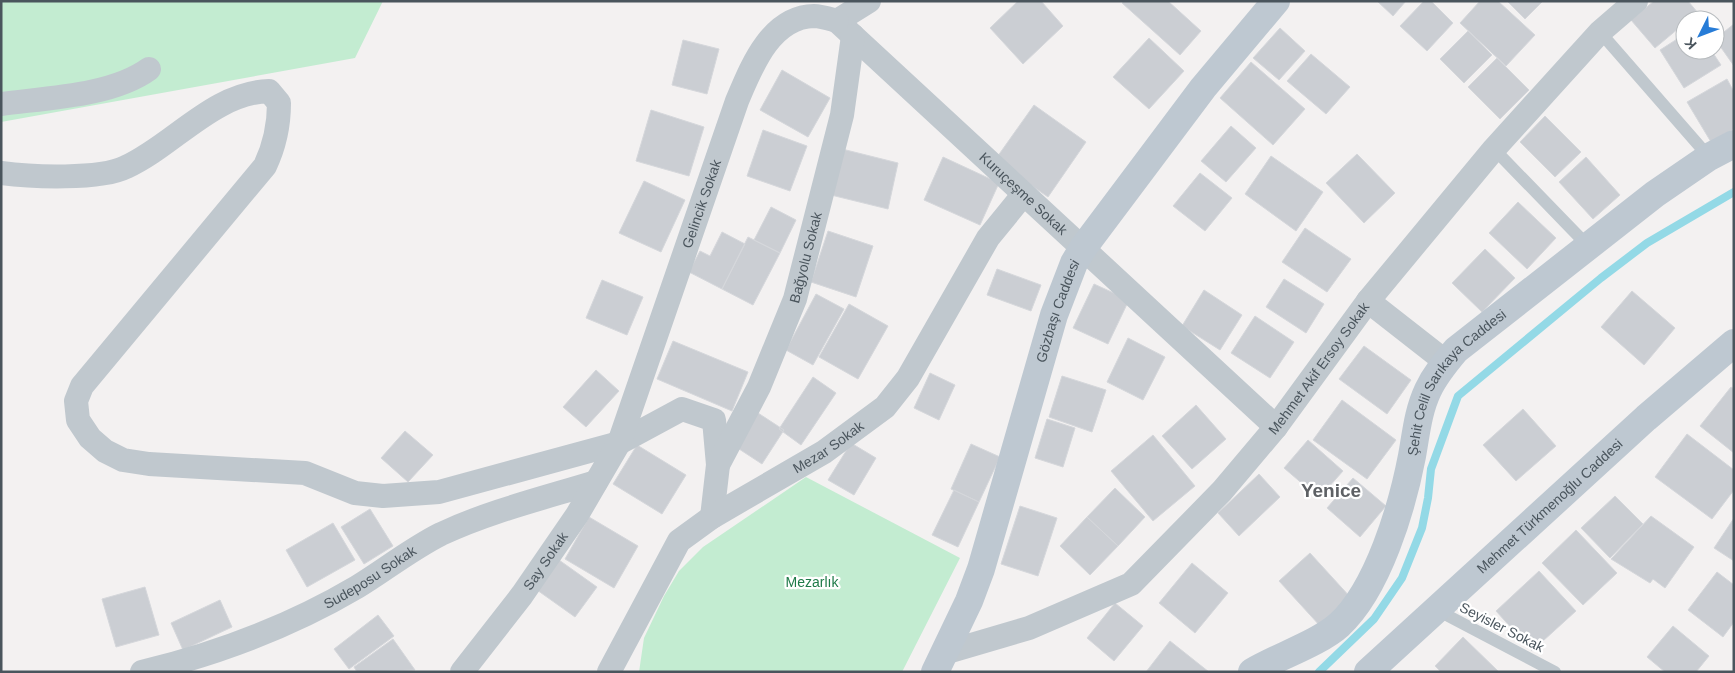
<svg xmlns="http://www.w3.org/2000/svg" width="1735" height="673" viewBox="0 0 1735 673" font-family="Helvetica,sans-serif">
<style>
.green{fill:#c3ecd1}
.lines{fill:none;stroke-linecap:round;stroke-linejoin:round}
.stream{stroke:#93d9e6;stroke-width:8}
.building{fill:#cbced3;stroke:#d5d7db}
.lane{stroke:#c0c8ce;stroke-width:12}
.street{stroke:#c0c8ce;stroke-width:24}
.secondary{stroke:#bec8d1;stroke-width:28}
.labels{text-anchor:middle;stroke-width:4.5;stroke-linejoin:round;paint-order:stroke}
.street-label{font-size:14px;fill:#4a555d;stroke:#fff}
.park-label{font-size:14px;fill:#1e7a48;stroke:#fff}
.district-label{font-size:19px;font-weight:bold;fill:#5e6165;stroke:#fff}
</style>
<rect width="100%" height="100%" fill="#f3f1f1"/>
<path class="green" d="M 1,1 L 383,1 L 355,58 L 1,122 Z
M 806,477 L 960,558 L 902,672 L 639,672 L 644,638 L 664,596 L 679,571 L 703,547 Z"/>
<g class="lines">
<path class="stream" d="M 1319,672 L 1374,619 L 1402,578 L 1422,528 L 1428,498 L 1431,469 L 1458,396 L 1601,278 L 1647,243 L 1734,192"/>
</g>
<path class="building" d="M 1018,1 L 1041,1 L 1063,26 L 1023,64 L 990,28 Z
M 1124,1 L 1168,1 L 1201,31 L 1180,55 L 1122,3 Z
M 1377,1 L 1406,1 L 1393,16 Z
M 1424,1 L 1431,1 L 1453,23 L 1427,51 L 1400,26 Z
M 1480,1 L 1498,1 L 1535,35 L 1506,66 L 1460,23 Z
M 1507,1 L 1543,1 L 1525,19 Z
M 1654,1 L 1688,1 L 1698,13 L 1689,20 L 1685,20 L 1685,23 L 1655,48 L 1631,20 Z
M 1734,24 L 1734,66 L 1715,39 Z
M 1280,28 L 1305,51 L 1279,80 L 1253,58 Z
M 1468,31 L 1492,55 L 1464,83 L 1440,59 Z
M 1685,34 L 1685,50 L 1711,50 L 1721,65 L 1684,88 L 1660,50 Z
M 1149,38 L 1184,71 L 1149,109 L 1113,77 Z
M 683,40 L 719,49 L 707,94 L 672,85 Z
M 1311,54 L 1350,87 L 1326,114 L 1287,81 Z
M 1497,58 L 1529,90 L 1500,119 L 1468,87 Z
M 1251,62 L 1305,109 L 1273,145 L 1220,98 Z
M 782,70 L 830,98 L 808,137 L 760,110 Z
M 1727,79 L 1734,92 L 1734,129 L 1711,142 L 1687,102 Z
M 1034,105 L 1086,142 L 1048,197 L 995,160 Z
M 651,110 L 704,127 L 689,176 L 636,161 Z
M 1545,116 L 1581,152 L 1555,177 L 1520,142 Z
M 1231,126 L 1256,148 L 1226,182 L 1201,161 Z
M 763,130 L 807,146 L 790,191 L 747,176 Z
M 842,149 L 898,163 L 888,209 L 831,195 Z
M 1357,154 L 1395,193 L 1364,223 L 1326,183 Z
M 1271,156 L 1323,192 L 1296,231 L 1245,194 Z
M 943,157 L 999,183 L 980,225 L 924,200 Z
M 1586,157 L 1620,195 L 1593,219 L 1559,182 Z
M 1200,173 L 1232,198 L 1205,231 L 1173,206 Z
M 644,181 L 685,200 L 661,252 L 619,233 Z
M 1518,202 L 1556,238 L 1527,269 L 1489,233 Z
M 771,207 L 796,220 L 780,253 L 754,240 Z
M 1305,228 L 1351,259 L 1327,292 L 1282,262 Z
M 828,231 L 873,246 L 856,297 L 811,282 Z
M 722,232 L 745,244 L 722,289 L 689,272 L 700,251 L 710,256 Z
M 748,237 L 780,253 L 753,305 L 722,289 Z
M 1485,249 L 1515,278 L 1482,312 L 1452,283 Z
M 997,269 L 1041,285 L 1031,311 L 987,295 Z
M 1284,279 L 1324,304 L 1306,333 L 1266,307 Z
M 602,280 L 643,297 L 627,335 L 586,318 Z
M 1094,284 L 1129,300 L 1108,344 L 1073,328 Z
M 1204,290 L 1242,315 L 1220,350 L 1182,326 Z
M 1632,291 L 1675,328 L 1644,365 L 1601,327 Z
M 816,294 L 844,309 L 813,365 L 786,350 Z
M 849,304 L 888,326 L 858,379 L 819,357 Z
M 1255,316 L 1294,342 L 1270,378 L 1231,353 Z
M 1128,338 L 1165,357 L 1143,400 L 1107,382 Z
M 673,341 L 748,372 L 732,411 L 657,379 Z
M 1364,346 L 1411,380 L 1387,414 L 1339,379 Z
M 596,370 L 619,391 L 586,427 L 563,407 Z
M 930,373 L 955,385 L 939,420 L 914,408 Z
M 1062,376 L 1106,390 L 1092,432 L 1049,417 Z
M 813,377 L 836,393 L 801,445 L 779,429 Z
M 1731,387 L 1734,389 L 1734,453 L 1700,426 Z
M 1342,400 L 1396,440 L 1367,479 L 1313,440 Z
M 1196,405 L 1226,439 L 1192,469 L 1162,436 Z
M 1523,409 L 1556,446 L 1516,481 L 1483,445 Z
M 758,413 L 784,430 L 762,464 L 736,447 Z
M 1047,419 L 1075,428 L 1063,467 L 1035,458 Z
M 405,431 L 433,455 L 408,482 L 381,458 Z
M 1687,434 L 1734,470 L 1734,490 L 1712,519 L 1655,477 Z
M 1153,435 L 1195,486 L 1153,521 L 1111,471 Z
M 1308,440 L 1343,471 L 1319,498 L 1284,468 Z
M 851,443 L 876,458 L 854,495 L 828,480 Z
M 971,444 L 1000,457 L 979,502 L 951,489 Z
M 637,445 L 686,475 L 662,514 L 613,484 Z
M 1259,474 L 1280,497 L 1239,536 L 1218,513 Z
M 1353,478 L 1386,506 L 1360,537 L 1327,508 Z
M 1115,488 L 1145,517 L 1118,546 L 1087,517 Z
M 954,490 L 979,502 L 958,547 L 932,535 Z
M 1615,496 L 1643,524 L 1610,558 L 1581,528 Z
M 1020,506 L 1057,518 L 1038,576 L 1001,564 Z
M 370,509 L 393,546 L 364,564 L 341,527 Z
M 1651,516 L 1694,547 L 1665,588 L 1653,579 L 1650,583 L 1611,559 Z
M 589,517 L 638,546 L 614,588 L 565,559 Z
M 1087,517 L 1118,546 L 1090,575 L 1060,546 Z
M 1734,518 L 1734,561 L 1714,548 Z
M 333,523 L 355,560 L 307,587 L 286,550 Z
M 1576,530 L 1617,573 L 1583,605 L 1542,563 Z
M 1310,553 L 1352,599 L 1321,627 L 1279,581 Z
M 559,560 L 597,587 L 575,617 L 537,590 Z
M 1192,563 L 1228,593 L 1195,633 L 1159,603 Z
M 1539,571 L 1576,611 L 1532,651 L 1496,611 Z
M 1717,572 L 1734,585 L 1734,622 L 1723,637 L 1688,610 Z
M 145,587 L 159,635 L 116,647 L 102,599 Z
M 220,600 L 232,627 L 183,650 L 171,623 Z
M 1115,603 L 1143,626 L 1114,661 L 1087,638 Z
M 378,615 L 394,636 L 349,669 L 334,649 Z
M 1673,626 L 1709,656 L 1696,672 L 1665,672 L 1647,657 Z
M 1463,637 L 1499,672 L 1441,672 L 1435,666 Z
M 393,639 L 415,670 L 357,672 L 354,667 Z
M 1170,641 L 1209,672 L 1146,672 Z"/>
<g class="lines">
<path class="lane" d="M 1600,32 L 1709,157
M 1494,149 L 1588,246
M 1435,609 L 1555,672"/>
<g class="street">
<path id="s1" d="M 837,21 L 1276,427"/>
<path d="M 837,21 L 869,1"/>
<path d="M 1,104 C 46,98 112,96 149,69"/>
<path d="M 1,173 C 31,177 100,180 126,167 C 174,145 213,93 269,91 L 279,103 C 279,126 275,145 265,166 L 82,386 L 76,401 L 78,420 L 90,438 L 105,451 L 123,460 L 149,464 L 305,473 L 355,493 L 383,496 L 439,492 L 619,443 L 682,409 L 714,420 L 718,465 L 712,517"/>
<path d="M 1368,301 L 1446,362"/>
<path id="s2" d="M 718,465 L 759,387 L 795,299 L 842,115 L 853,36"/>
<path id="s3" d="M 944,653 L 1029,628 L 1131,584 L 1222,491 L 1276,427 L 1368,301 L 1494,149 L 1600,32 L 1636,1"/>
<path id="s4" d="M 142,672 C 216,654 291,626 357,587 C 385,570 411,549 441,534 C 490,511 544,498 596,482"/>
<path id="s5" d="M 462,672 L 522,595 L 577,515 L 619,443 L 737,101 C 751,68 770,17 814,16 C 821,16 830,19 837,21"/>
<path id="s6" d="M 609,672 L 679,541 L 712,517 L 824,452 L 885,407 L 908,378 L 988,238 L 1023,195"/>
</g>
<g class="secondary">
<path id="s7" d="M 935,672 L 969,601 L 981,569 L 1054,315 L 1074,263 L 1083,248 L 1203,88 L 1276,1"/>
<path id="s8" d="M 1252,672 C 1277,657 1319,643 1339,625 C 1378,589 1402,508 1412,456 C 1416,434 1418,411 1428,390 C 1435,375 1445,363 1456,350 L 1655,194 L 1709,157 L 1734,144"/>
<path id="s9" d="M 1368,672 L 1646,418 L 1734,343"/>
</g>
</g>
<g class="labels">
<g class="street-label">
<text dy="5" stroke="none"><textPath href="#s1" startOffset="254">Kuruçeşme Sokak</textPath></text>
<text dy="5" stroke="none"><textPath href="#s5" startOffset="531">Gelincik Sokak</textPath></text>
<text dy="5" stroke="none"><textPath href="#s2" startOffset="226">Bağyolu Sokak</textPath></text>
<text dy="5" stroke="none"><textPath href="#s7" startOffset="382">Gözbaşı Caddesi</textPath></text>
<text dy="5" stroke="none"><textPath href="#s3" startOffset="486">Mehmet Akif Ersoy Sokak</textPath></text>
<text dy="5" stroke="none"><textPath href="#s8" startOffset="375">Şehit Celil Sarıkaya Caddesi</textPath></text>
<text dy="5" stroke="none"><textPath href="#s6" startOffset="325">Mezar Sokak</textPath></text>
<text dy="5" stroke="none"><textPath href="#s9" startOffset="246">Mehmet Türkmenoğlu Caddesi</textPath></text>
<text dy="5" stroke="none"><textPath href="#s5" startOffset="139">Say Sokak</textPath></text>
<text dy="5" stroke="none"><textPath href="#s4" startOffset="248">Sudeposu Sokak</textPath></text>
<text transform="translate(1502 627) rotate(27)" y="5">Seyisler Sokak</text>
</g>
<g class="park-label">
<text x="812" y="587">Mezarlık</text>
</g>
<g class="district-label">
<text x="1331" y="497">Yenice</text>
</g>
</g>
<rect width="1735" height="673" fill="none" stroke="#4a555d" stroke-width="5"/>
<g transform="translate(1700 35) rotate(228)"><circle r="24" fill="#ffffff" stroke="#b7bbbe"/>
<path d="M0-4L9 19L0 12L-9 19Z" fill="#277cd7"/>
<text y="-8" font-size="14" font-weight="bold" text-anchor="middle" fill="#4a555d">K</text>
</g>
</svg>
